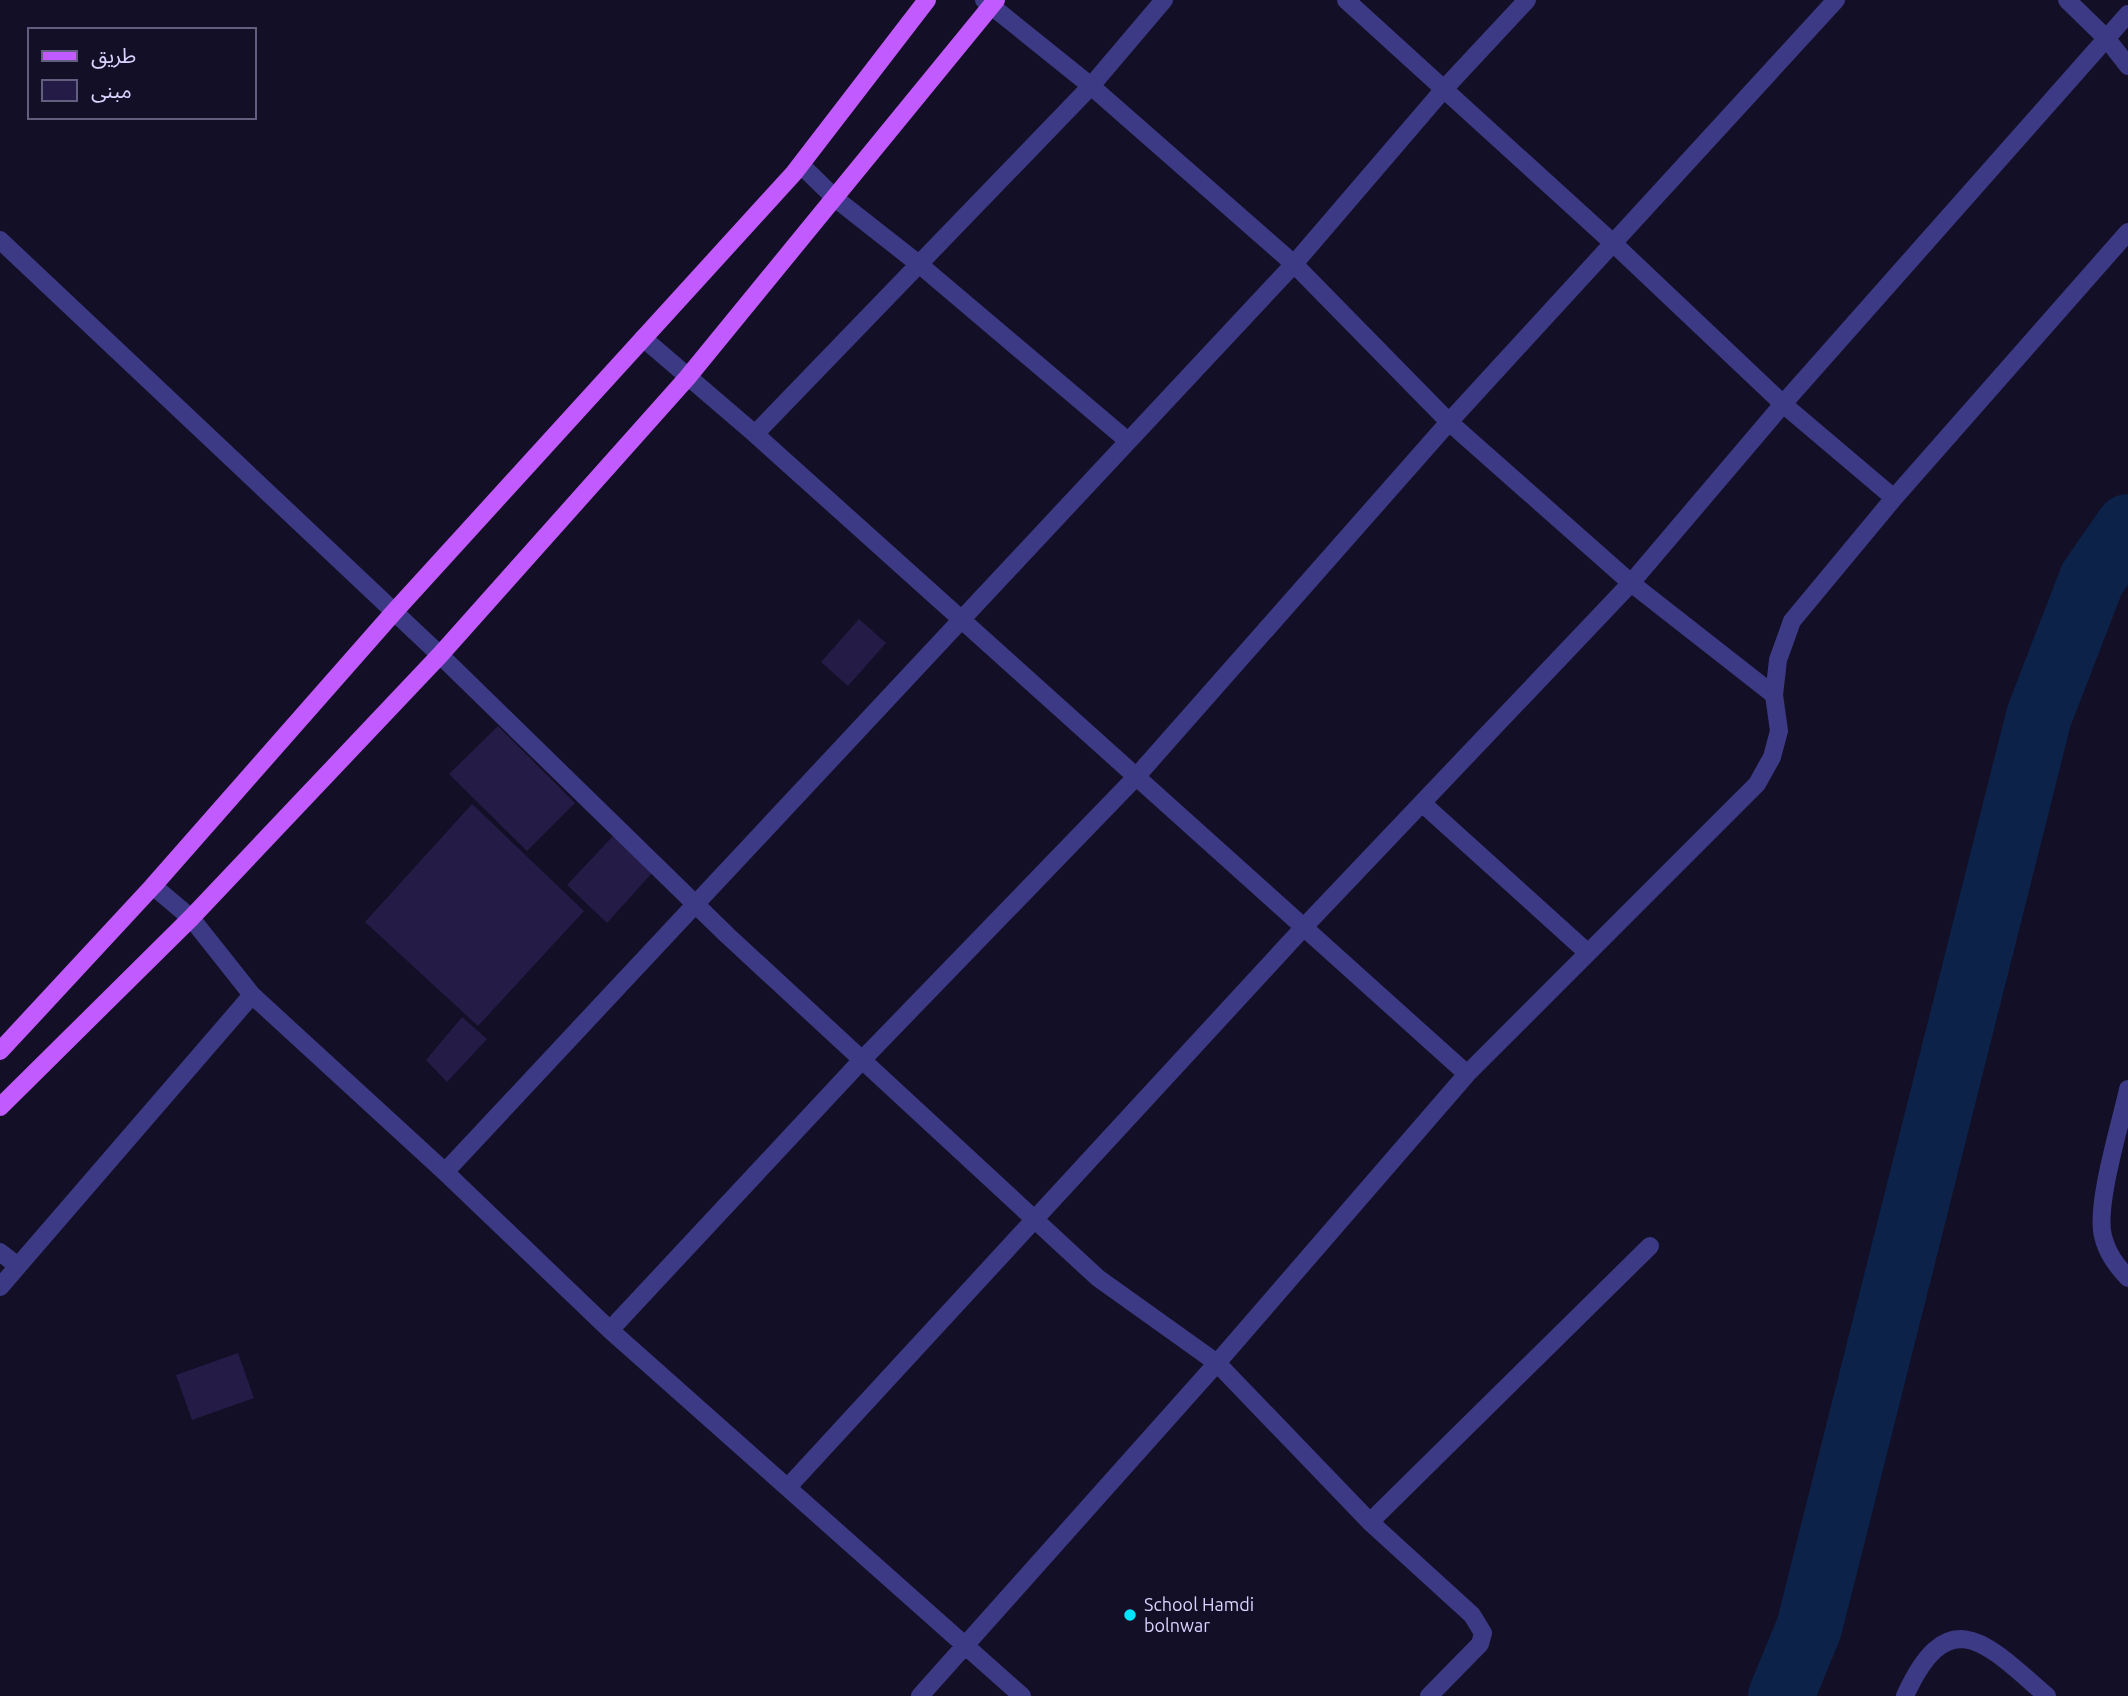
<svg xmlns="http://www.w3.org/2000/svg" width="2128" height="1696" viewBox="0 0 2128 1696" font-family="Ubuntu,'Noto Sans Arabic',sans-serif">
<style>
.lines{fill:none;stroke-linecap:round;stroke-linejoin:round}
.river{stroke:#0c2248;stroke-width:66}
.building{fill:#241b47}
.street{stroke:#3d3a85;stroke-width:18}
.primary{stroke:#c25bff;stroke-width:18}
.poi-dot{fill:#00e5ff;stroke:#130f26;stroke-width:2.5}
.labels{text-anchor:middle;stroke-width:6;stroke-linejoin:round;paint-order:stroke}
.poi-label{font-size:18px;fill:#d9d4ff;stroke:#130f26;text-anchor:start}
</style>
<rect width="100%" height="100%" fill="#130f26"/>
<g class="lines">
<path class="river" d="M 1781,1696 L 1809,1628 L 2039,716 L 2092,579 L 2128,527"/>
</g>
<path class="building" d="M 859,619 L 886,643 L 848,686 L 821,662 Z
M 498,726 L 575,803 L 527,851 L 449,774 Z
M 472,804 L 584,911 L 478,1026 L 365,922 Z
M 615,834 L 652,873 L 607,923 L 567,885 Z
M 462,1017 L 487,1039 L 447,1082 L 426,1060 Z
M 238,1353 L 254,1398 L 192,1420 L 176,1375 Z"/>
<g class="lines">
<path class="street" d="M 984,0 L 1091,86 L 1294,264 L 1449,422 L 1631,583 L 1774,695
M 1346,0 L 1613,243 L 1783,404 L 1894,498
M 2067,0 L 2107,39 L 2128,66
M 801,165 L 836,199 L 920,265 L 1128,441
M 0,240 L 440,655 L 727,935 L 1098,1278 L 1217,1363 L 1370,1522 L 1472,1615 L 1483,1633 L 1480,1644 L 1429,1696
M 643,338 L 755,434 L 1467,1074
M 755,434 L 1091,86 L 1164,0
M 1422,803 L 1588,953
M 153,886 L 191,918 L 252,995 L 445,1172 L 610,1330 L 1022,1696
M 2128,1089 C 2121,1123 2095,1205 2103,1236 C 2107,1253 2116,1265 2128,1278
M 445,1172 L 1294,264 L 1444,89 L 1527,0
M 0,1252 L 18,1266
M 0,1287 L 252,995
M 610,1330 L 862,1060 L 1136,777 L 1449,422 L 1836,0
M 788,1487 L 1304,927 L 1631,583 L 1783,404 L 2128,14
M 1370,1522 L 1650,1246
M 920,1696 L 1217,1363 L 1467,1074 L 1757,784 L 1772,757 L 1779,731 L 1774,695 L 1778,660 L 1792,621 L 1894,498 L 2128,232
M 1905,1696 C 1949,1598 1989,1646 2047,1696"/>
<path class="primary" d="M 0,1051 L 153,886 L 394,612 L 794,173 L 927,0
M 0,1107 L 191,918 L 440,655 L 687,378 L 996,0"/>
</g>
<circle class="poi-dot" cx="1130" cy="1615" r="7"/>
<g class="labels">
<g class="poi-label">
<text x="1144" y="1611">School Hamdi<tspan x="1144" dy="21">bolnwar</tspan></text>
</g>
</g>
<rect x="28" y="28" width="228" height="91" fill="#130f26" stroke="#625e7d" stroke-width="2"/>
<rect x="42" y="51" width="35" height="10" fill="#c25bff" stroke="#625e7d" stroke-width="2"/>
<text x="91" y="63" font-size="21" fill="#d9d4ff">طريق</text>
<rect x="42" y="80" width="35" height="21" fill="#241b47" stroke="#625e7d" stroke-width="2"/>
<text x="91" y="98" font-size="21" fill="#d9d4ff">مبنى</text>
</svg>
